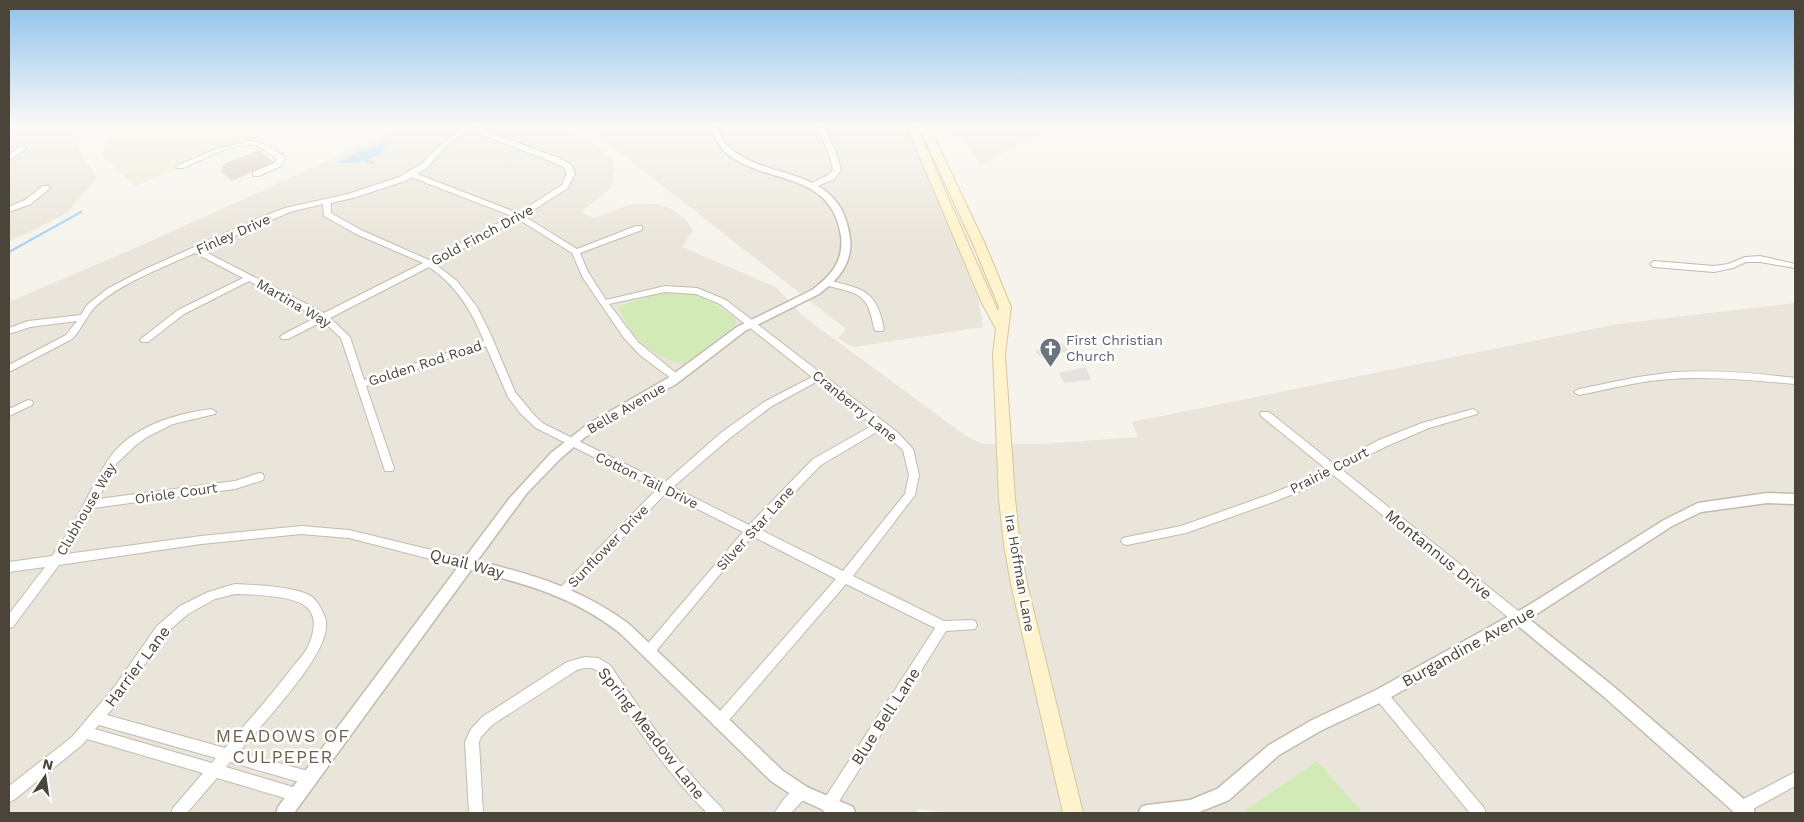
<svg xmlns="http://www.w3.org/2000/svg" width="1804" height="822" viewBox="0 0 1804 822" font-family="'Work Sans',sans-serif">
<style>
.residential{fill:#eae5da}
.education{fill:#efe8d6}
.green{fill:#d2eab5}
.parking{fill:#e5e3e0}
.water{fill:#a9d4f2}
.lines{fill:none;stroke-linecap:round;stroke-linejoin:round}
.stream{stroke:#a9d4f2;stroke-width:2.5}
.building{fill:#d8cfc1}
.minor-casing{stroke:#c2bbae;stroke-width:2}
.tertiary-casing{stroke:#c2bbae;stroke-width:3}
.secondary-casing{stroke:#d6c79b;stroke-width:2}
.minor{fill:#fff;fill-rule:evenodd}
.tertiary{fill:#fff;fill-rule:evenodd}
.secondary{fill:#fff3cd;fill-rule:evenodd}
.labels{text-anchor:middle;stroke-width:5;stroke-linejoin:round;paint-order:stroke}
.street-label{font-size:14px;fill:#4b4439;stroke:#fff}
.worship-label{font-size:14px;fill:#5b616d;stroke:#fff;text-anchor:start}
.near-street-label{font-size:16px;fill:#4b4439;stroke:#fff}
.near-neighbourhood-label{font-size:18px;letter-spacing:1px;fill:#6e6250;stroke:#fff}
</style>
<rect width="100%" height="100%" fill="#f6f3ec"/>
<path class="residential" d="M 15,127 L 74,127 L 77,148 L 97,178 L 68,212 L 34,230 L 9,241 L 9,130 Z
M 403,127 L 557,127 L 594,144 L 611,159 L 615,168 L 611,188 L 581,212 L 594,218 L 635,203 L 658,204 L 672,209 L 686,220 L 693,230 L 682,247 L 776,287 L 803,316 L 966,436 L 983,444 L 1041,444 L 1138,437 L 1132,422 L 1617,324 L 1795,303 L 1795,813 L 1363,813 L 1317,761 L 1243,813 L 1001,812 L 950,813 L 918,809 L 916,813 L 9,813 L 9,302 L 133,249 Z
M 587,127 L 906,127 L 978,297 L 983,327 L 854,347 L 848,345 L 838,338 L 846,329 Z
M 931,127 L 1055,127 L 981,164 L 961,139 L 932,130 Z"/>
<path class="education" d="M 111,127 L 348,127 L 336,133 L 278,130 L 135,186 L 101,155 Z"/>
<path class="green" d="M 663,292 L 687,292 L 713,303 L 736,319 L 736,325 L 683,364 C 653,357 628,336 619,306 Z
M 1317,761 L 1363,813 L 1243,813 L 1243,812 Z"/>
<path class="parking" d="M 1062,343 L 1069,351 L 1042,358 L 1035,351 Z
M 1086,367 L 1091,380 L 1064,383 L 1059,373 Z"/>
<path class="water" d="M 383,143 L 386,144 L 380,155 L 357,163 L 338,163 L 354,154 Z"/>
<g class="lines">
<path class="stream" d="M 366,161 L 373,163
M 9,252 L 81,212"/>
</g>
<path class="building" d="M 259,150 L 274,162 L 232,181 L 221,172 L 224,164 Z"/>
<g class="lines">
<defs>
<path id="minor" d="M 465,127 L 475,127 L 559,158 L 571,165 L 575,173 L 568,188 L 524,216 L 577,249 L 636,226 L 642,226 L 642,230 L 580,253 L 588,272 L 606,300 L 665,286 L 697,288 L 726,300 L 897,432 L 913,449 L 919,475 L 915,495 L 853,576 L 944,621 L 971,620 L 975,621 L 977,625 L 975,629 L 946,631 L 833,811 L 828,813 L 823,811 L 821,806 L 823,801 L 935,628 L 846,584 L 724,726 L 719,728 L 714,726 L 712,722 L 714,718 L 836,579 L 752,536 L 652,656 L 648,657 L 644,656 L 642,652 L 644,648 L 743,532 L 666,493 L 568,594 L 564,596 L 560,594 L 558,591 L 560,588 L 657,489 L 536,428 L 520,413 L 508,397 L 486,346 L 366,386 L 394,468 L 393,471 L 385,471 L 384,468 L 341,338 L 323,321 L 288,339 L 282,339 L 280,337 L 282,335 L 317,317 L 249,281 L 184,314 L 148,342 L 142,342 L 140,340 L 142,338 L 178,310 L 243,278 L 195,253 C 164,267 118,284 94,308 C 86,317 81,330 72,339 L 9,372 L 9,365 L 66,335 L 77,321 L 30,327 L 9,334 L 9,328 L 28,321 L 81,315 L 87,305 L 107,289 L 143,270 L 259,218 L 285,208 L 348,194 L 399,177 L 421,164 L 446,140 ZM 470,130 L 553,162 L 565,168 L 567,173 L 562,185 L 518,213 L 417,174 L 427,168 L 450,142 ZM 411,177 L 512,216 L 429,260 L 361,230 L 331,213 L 331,203 L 353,198 L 405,181 ZM 323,204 L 324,216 L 356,234 L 423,263 L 324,313 L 202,250 L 290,212 ZM 518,219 L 572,253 L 583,278 L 624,338 L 640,355 L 661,371 L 674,380 L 680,380 L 682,378 L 638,342 L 609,304 L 665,292 L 696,294 L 720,304 L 812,377 L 764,402 L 722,432 L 664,483 L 544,424 L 535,416 L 515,392 L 491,335 L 477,307 L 457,281 L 435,264 ZM 429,267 C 456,285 472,311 484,341 L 364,380 L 350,337 L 330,318 ZM 818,381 L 873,425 L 813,459 L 749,525 L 673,487 L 730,438 L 772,406 ZM 880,430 L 903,450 L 909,475 L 905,494 L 843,571 L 759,529 L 821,465 Z
M 817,127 L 824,127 L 836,153 L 841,170 L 834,179 L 813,188 L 810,188 L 810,184 L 828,175 L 833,170 L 829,153 Z
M 250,141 L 264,144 L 284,156 L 285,158 L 281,166 L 259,176 L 253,176 L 253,172 L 275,163 L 277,159 C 271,155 264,149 257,146 C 238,140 201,160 183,168 L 177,168 L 176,166 L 216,149 Z
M 20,146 L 27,148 L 9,160 L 9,155 Z
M 43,186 L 49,186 L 50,188 L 31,204 L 9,212 L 9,207 L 25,200 Z
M 1760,256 L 1795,264 L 1795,268 L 1760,262 L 1746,262 L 1733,268 L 1714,272 L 1654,267 L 1650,264 L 1654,261 L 1714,266 L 1728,264 L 1745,257 Z
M 828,280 C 864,290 876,289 884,329 L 882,331 L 876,331 L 874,329 C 868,292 859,294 825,285 L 824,283 Z
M 1675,372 C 1715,370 1755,373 1795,378 L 1795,384 C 1749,380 1704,375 1658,380 C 1631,383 1605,390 1579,395 L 1574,392 L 1579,389 L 1638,377 Z
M 28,400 L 32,401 L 33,403 L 32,405 L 9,416 L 9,409 Z
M 211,409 L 216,412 L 215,414 L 173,424 L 147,437 L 136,445 L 116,464 L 98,499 L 235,481 L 259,473 L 263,474 L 264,477 L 263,480 L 235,489 L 93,508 L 78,536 L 66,554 L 201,536 L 301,526 L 349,530 L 469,559 L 473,561 L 475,564 L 473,567 L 469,569 L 349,538 L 301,534 L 201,544 L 59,565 L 13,627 L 9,628 L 9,614 L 45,567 L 9,572 L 9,562 L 52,556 C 58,547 65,538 71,528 C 84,506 94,482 108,460 C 130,427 174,414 211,409 Z
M 1473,409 L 1478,412 L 1477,414 L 1429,428 L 1387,446 L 1341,469 L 1522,614 L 1524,618 L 1522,622 L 1518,623 L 1514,622 L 1332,474 L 1315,485 L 1276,501 L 1186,533 L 1127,545 L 1123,544 L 1121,541 L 1123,538 L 1127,537 L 1181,526 L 1268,495 L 1307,479 L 1325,468 L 1261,416 L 1260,414 L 1261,412 L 1269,412 L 1334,464 L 1379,440 L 1422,423 Z
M 235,584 C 255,585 288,586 307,594 C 313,597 317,601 320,607 C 324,614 327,619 326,628 C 324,660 261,725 239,752 L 315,773 L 317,778 L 315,783 L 310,785 L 230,762 L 226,767 L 303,790 L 305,795 L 303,800 L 298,802 L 217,778 L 187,813 L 171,813 L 173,808 L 203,773 L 87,739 L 82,745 L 14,800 L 9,802 L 9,786 L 72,737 L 115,686 L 157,626 L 180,606 L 208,592 ZM 235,594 C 251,594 290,596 302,604 C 318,613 315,630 309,644 C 306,653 297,661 291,669 C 271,696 247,722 225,748 L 107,715 L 125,694 L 165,634 L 188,614 L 215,599 ZM 99,725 L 216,758 L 212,763 L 95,729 Z
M 585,657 L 598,658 L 610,665 C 644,715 678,765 722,808 L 724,813 L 707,813 C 665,771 633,722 600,673 C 593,666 586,667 577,670 L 492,725 L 481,737 L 479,742 L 483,813 L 469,813 L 465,742 L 471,729 L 482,717 L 567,662 Z
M 1381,689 L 1386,691 L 1484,808 L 1486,813 L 1470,813 L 1376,699 L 1374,695 L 1376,691 Z
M 1795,772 L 1795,786 L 1746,813 L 1736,813 L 1734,808 L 1736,803 Z
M 801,785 L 806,787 L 808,792 L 806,797 L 791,813 L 775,813 C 779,804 791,789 801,785 Z"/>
<path id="tertiary" d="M 710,127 L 718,127 C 720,133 722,140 726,144 C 763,184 840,161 850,238 C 853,263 838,280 819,294 L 745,331 L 676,384 L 609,421 L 584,438 L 560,459 L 527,493 L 477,561 C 532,574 584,590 630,625 L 783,771 L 807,787 L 853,807 L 855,813 L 830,813 L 795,797 L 771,781 L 620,633 C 574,597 527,584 471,570 L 294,813 L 276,813 L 278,807 L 509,499 L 551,453 L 588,424 L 668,378 L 737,327 L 812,290 C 831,276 844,261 841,236 C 832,173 772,184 733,158 C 720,150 716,140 710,127 Z
M 1767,493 L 1795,494 L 1795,504 L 1767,503 L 1701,512 L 1672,526 L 1529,619 L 1613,686 L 1753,807 L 1755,813 L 1735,813 L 1603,696 L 1517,625 L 1386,700 L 1322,730 L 1279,755 L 1229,800 L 1197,813 L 1139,813 L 1141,807 L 1147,805 L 1190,800 L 1217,789 L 1269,745 L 1312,720 L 1376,690 L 1529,605 L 1664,520 L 1698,503 Z"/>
<path id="secondary" d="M 907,127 L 917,127 L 998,311 L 999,307 L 973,244 L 919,127 L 929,127 L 985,244 L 1011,307 L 1005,354 L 1015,499 L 1020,545 L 1027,584 L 1083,813 L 1063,813 L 1011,584 L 1004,545 L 999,499 L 993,354 L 996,329 L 981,301 Z"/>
</defs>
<use href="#minor" class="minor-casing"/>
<use href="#tertiary" class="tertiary-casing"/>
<use href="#secondary" class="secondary-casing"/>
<use href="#minor" class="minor"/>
<use href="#tertiary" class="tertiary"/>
<use href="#secondary" class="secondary"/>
</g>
<linearGradient id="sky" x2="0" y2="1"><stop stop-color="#8fc1ec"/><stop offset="0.52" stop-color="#fbfaf6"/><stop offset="1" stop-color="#fbfaf6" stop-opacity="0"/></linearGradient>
<rect width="1804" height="242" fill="url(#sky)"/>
<defs>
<symbol id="church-pin" viewBox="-11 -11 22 30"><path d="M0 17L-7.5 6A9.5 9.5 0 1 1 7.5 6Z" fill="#6b7280" stroke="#fff"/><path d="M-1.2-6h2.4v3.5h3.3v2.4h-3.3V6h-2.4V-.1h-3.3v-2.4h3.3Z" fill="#fff"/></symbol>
</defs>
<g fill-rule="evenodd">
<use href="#church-pin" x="1038" y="336" width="25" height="34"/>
</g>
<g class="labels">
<g class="street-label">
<text transform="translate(233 234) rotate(-24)" y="5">Finley Drive</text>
<text transform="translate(482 235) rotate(-28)" y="5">Gold Finch Drive</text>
<text transform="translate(294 303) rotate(30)" y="5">Martina Way</text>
<text transform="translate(425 363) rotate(-18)" y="5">Golden Rod Road</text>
<text transform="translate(855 406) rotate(39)" y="5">Cranberry Lane</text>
<text transform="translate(626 408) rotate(-30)" y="5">Belle Avenue</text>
<text transform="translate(1329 470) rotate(-27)" y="5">Prairie Court</text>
<text transform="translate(647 480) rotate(26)" y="5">Cotton Tail Drive</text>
<text transform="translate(176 493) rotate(-8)" y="5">Oriole Court</text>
<text transform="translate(86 509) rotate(-60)" y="5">Clubhouse Way</text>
<text transform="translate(755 528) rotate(-48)" y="5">Silver Star Lane</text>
<text transform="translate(608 546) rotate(-46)" y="5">Sunflower Drive</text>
<text transform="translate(1020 573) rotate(80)" y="5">Ira Hoffman Lane</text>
</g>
<g class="worship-label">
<text x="1066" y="345">First Christian<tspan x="1066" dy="16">Church</tspan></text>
</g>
<g class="near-street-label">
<text transform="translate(1439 554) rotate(39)" y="6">Montannus Drive</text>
<text transform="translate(467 563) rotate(15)" y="6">Quail Way</text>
<text transform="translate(1468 646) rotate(-29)" y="6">Burgandine Avenue</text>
<text transform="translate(137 666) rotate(-53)" y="6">Harrier Lane</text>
<text transform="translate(885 716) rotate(-57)" y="6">Blue Bell Lane</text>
<text transform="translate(652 733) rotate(52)" y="6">Spring Meadow Lane</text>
</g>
<g class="near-neighbourhood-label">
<text x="283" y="742">MEADOWS OF<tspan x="283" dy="21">CULPEPER</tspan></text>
</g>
</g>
<rect width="1804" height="822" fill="none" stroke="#4b4439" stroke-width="20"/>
<g transform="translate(45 777) rotate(13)" stroke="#ffffff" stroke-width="4" paint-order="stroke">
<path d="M0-4L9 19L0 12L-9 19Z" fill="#4b4439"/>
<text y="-8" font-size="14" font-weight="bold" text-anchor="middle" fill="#4b4439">N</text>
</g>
</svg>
